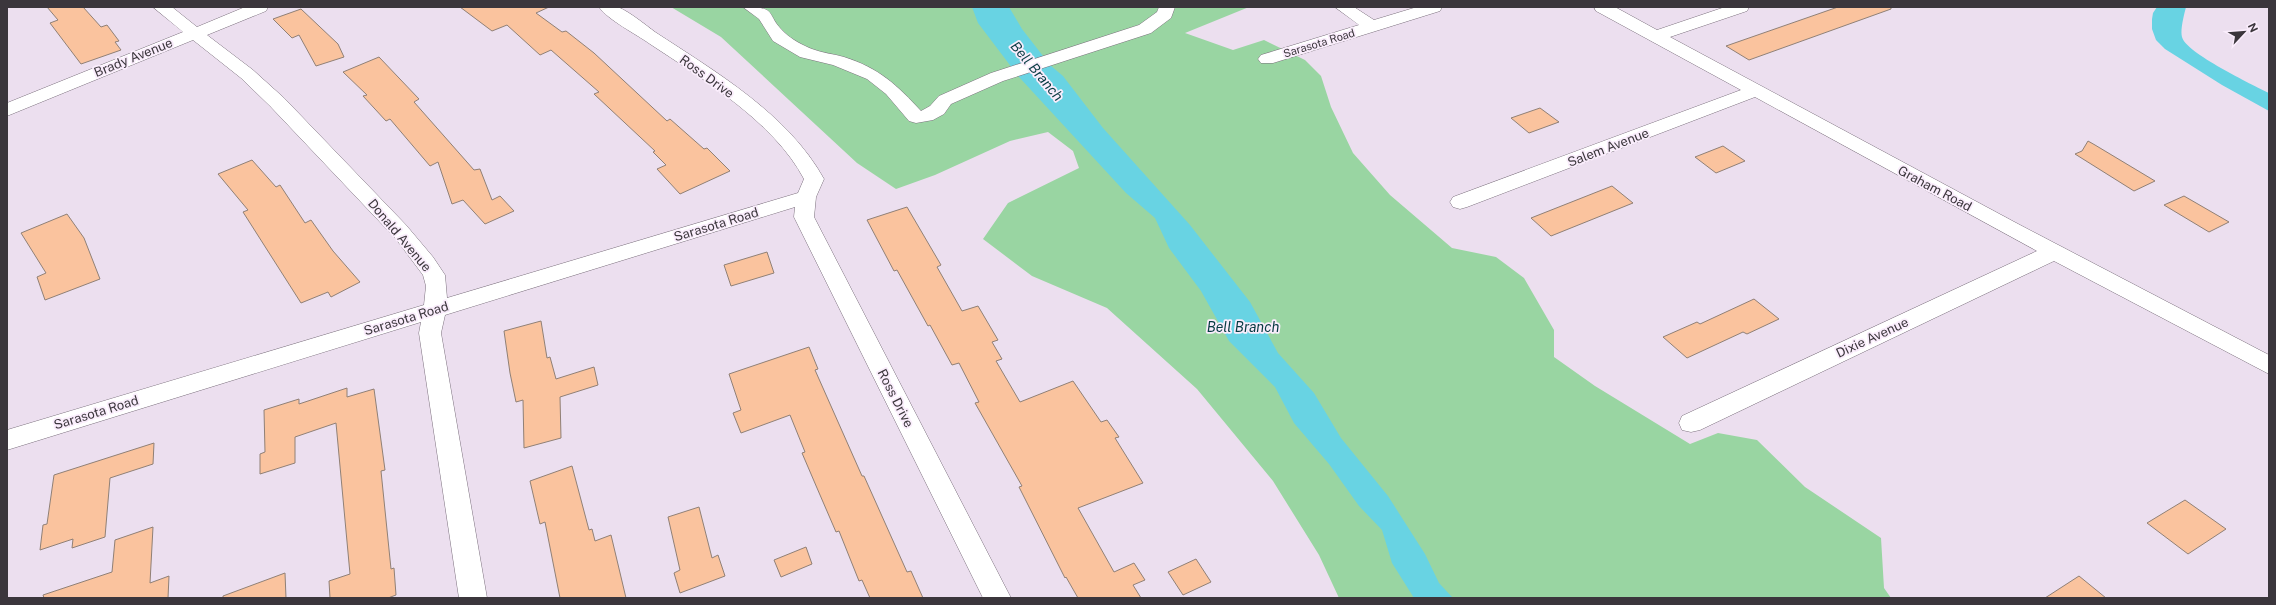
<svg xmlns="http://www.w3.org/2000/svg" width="2276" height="605" viewBox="0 0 2276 605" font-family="'Public Sans',sans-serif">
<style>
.green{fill:#99d5a2}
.water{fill:#68d3e3}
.building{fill:#fac39e;stroke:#908076}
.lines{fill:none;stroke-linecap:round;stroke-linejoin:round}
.minor-casing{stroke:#7c717e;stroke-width:1}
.minor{fill:#fff;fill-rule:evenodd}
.labels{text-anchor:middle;stroke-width:3.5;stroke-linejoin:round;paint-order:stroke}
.far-street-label{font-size:11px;fill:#3b363c;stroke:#faedfc}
.street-label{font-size:13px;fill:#3b363c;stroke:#faedfc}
.water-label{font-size:14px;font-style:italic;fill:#073b42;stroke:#faedfc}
</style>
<rect width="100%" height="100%" fill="#ecdfef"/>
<path class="green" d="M 671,7 L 1249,7 L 1185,33 L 1233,50 L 1264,40 L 1305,60 L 1321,76 L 1331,107 L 1353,153 L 1390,195 L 1452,248 L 1496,257 L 1524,278 L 1554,330 L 1554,357 L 1595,386 L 1690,444 L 1718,433 L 1757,440 L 1805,487 L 1881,538 L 1884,588 L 1891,598 L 1339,598 L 1319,555 L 1273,481 L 1197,389 L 1107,308 L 1032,276 L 983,239 L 1008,203 L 1079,168 L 1073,151 L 1048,132 L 1010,141 L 935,175 L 896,189 L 857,163 L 721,37 Z"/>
<path class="water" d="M 972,7 L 1009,7 L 1022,29 L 1050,65 L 1063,76 L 1103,128 L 1190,225 L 1250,302 L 1278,353 L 1314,393 L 1341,438 L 1388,496 L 1425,554 L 1439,583 L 1453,598 L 1414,598 L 1392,563 L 1382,530 L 1359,506 L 1329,464 L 1294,423 L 1275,387 L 1229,341 L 1201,291 L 1169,248 L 1155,218 L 1126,193 L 1019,77 L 978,23 Z
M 2157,7 L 2186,7 C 2184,15 2180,30 2182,37 C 2186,53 2253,85 2269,93 L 2269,111 L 2222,85 L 2165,49 L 2156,40 L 2152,29 L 2152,19 L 2153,13 Z"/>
<path class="building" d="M 47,7 L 83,7 L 101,27 L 107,25 L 119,41 L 115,42 L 121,50 L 81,64 L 50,23 L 58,20 Z
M 460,7 L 549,7 L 536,13 L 562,32 L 566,31 L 594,53 L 667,121 L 670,119 L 704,149 L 707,148 L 730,171 L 680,194 L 657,169 L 666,165 L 653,152 L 655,151 L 594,94 L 599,92 L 551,50 L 540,55 L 507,25 L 492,31 Z
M 1838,7 L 1891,7 L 1891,9 L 1749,60 L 1726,46 Z
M 301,9 L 338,44 L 344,57 L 316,66 L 299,35 L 292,38 L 273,19 Z
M 379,57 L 419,99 L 414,102 L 474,170 L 480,169 L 492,200 L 500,196 L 514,211 L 485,224 L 463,200 L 452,204 L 438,162 L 430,166 L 390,119 L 386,121 L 363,96 L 367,95 L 343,72 Z
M 1540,108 L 1559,122 L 1529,133 L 1511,118 Z
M 2088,141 L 2095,145 L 2155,181 L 2134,191 L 2075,154 L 2082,151 Z
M 1723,146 L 1745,161 L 1716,173 L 1695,157 Z
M 252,160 L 276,187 L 280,185 L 305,223 L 311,220 L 333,251 L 360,282 L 331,297 L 328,292 L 301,303 L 243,212 L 248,210 L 218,174 Z
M 1612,186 L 1633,203 L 1551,236 L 1531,218 Z
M 2184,196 L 2229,222 L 2209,232 L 2164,205 Z
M 907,207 L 941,265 L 937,267 L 962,311 L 978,306 L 998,340 L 992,342 L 1002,359 L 996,361 L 1020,402 L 1073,381 L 1101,422 L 1107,420 L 1119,437 L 1115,438 L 1143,483 L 1078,508 L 1114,572 L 1134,563 L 1145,580 L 1133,585 L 1141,598 L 1078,598 L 1066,577 L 1065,578 L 1019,487 L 1022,486 L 975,403 L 979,402 L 959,363 L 952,365 L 930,325 L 928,326 L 897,270 L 894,271 L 867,220 Z
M 67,214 L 84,238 L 100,279 L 45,300 L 37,277 L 46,273 L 21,233 Z
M 767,252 L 774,273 L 731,286 L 724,265 Z
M 1754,299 L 1779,319 L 1747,334 L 1743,332 L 1687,358 L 1663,337 L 1697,322 L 1700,324 Z
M 541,321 L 547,358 L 550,357 L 556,379 L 594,367 L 598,385 L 560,397 L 561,438 L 524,448 L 523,400 L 516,402 L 510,373 L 504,331 Z
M 809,347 L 818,369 L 815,370 L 862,476 L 864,476 L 907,572 L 911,571 L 923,598 L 870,598 L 862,580 L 859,581 L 839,531 L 836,532 L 817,488 L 802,453 L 805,452 L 790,415 L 741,433 L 733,413 L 741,410 L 729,374 Z
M 347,388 L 347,397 L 374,389 L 385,470 L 381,471 L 391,569 L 394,568 L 396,595 L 388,598 L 330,598 L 329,581 L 350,574 L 336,423 L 295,437 L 295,463 L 260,474 L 260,454 L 265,452 L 264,410 L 299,399 L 299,404 Z
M 154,443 L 153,464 L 110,478 L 105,537 L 72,548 L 73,539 L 40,550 L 43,525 L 47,524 L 54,475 Z
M 572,466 L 589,530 L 592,529 L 595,541 L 611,535 L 626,598 L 560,598 L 545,522 L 540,524 L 530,481 Z
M 2185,500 L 2226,529 L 2188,554 L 2147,523 Z
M 699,507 L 712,558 L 718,555 L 725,576 L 680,593 L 674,573 L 680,570 L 668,517 Z
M 153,527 L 150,583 L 169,576 L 168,598 L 44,598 L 43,595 L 112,572 L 115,540 Z
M 806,547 L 812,564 L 781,577 L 774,560 Z
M 1196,559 L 1211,582 L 1183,595 L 1168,572 Z
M 285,573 L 286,598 L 223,598 L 223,596 Z
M 2079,576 L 2106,598 L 2045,598 Z"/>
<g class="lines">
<defs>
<path id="minor" d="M 153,7 L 172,7 L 197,27 L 245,7 L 268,7 L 266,11 L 207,35 L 253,70 L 284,98 L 406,225 L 433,257 L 445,275 L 447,298 L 798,193 L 804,179 C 774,122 703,79 650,44 C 636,34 608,20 599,7 C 604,7 611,6 617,7 C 626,9 647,26 655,32 C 716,72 788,114 824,179 L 816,197 L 814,217 L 1011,598 L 983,598 L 794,217 L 795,207 L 445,315 L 441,333 L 487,598 L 459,598 L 419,333 L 421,322 L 7,450 L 7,430 L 424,305 L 426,286 L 423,275 L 396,239 L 270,106 L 241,78 L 193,40 L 7,116 L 7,103 L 183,32 Z
M 743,7 C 780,7 764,14 785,33 C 791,39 804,46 812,49 C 822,53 834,54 844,57 C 879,68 897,85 921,111 L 930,106 L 939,96 L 991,73 L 1139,25 L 1157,12 L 1159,7 L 1175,7 L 1171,18 L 1151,33 L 1003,81 L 951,104 L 944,114 L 933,120 L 916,123 L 909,121 L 886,94 L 867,79 L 833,65 L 800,57 L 773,41 L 759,19 Z
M 1335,7 L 1354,7 L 1374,20 L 1417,7 L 1442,7 L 1440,11 L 1273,63 L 1261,63 L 1258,59 L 1261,55 L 1359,25 Z
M 1594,7 L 1615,7 L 1657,30 L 1725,7 L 1749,7 L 1747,11 L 1670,37 L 2020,225 L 2269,355 L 2269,374 L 2054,261 L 1700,430 L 1691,432 L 1682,430 L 1679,423 L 1682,416 L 2037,251 L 1755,97 L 1467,207 L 1460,209 L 1453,207 L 1450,202 L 1453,197 L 1741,90 L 1596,11 Z"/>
</defs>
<use href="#minor" class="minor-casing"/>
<use href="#minor" class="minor"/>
</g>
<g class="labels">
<g class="far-street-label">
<text transform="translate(1319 43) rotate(-17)" y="4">Sarasota Road</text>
</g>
<g class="street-label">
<text transform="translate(133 57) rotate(-22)" y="5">Brady Avenue</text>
<text transform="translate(707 76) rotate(36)" y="5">Ross Drive</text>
<text transform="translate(1608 147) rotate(-21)" y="5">Salem Avenue</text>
<text transform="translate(1935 188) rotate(28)" y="5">Graham Road</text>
<text transform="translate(716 224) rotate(-17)" y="5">Sarasota Road</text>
<text transform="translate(400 235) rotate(50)" y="5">Donald Avenue</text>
<text transform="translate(406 318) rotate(-17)" y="5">Sarasota Road</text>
<text transform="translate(1872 337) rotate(-25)" y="5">Dixie Avenue</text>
<text transform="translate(896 398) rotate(63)" y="5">Ross Drive</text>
<text transform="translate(96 412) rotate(-17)" y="5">Sarasota Road</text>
</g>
<g class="water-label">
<text transform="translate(1037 71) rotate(50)" y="5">Bell Branch</text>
<text x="1243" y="332">Bell Branch</text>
</g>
</g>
<rect width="2276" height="605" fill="none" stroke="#3b363c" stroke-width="16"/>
<g transform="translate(2244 32) rotate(64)" stroke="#faedfc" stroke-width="3" paint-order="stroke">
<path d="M0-3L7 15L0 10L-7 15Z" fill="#3b363c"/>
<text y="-6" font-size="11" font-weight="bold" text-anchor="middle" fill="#3b363c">N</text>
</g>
</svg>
